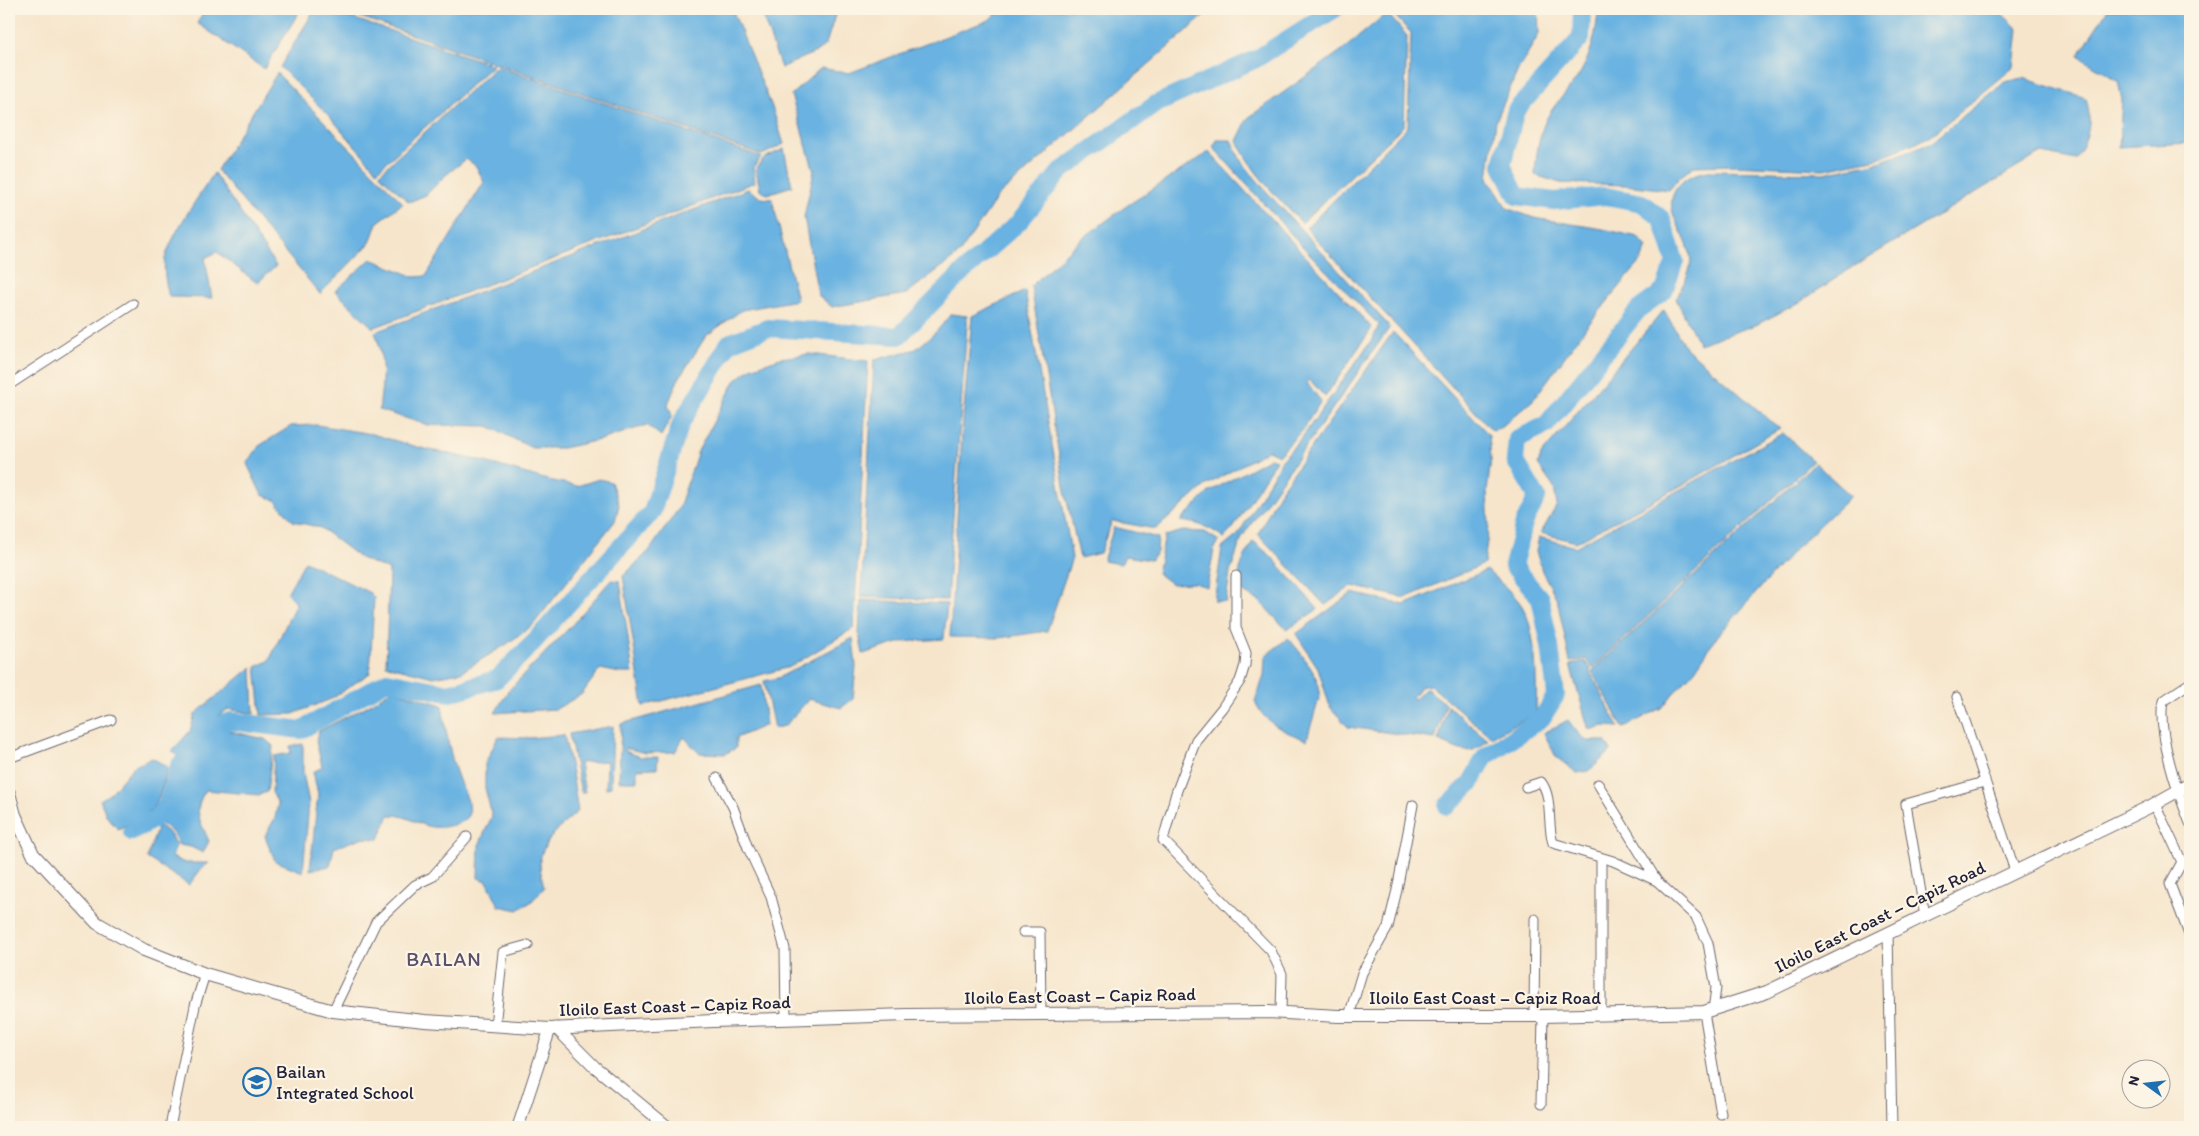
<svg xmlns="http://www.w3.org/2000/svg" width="2199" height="1136" viewBox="0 0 2199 1136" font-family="Itim,sans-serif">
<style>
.water{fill:#69b2e1;stroke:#466a8e}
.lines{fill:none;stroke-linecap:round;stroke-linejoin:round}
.river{stroke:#69b2e1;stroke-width:18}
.minor-casing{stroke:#6c666d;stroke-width:11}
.secondary-casing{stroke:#6c666d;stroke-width:13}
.primary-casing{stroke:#6c666d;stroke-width:14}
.minor{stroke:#fff;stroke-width:9}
.secondary{stroke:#fff;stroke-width:11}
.primary{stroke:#fff;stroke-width:12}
.labels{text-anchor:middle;stroke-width:4.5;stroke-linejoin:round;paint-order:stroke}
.street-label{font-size:18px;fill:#22223b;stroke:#fcf5e5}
.poi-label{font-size:18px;fill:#22223b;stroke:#fcf5e5;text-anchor:start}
.quarter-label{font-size:20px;letter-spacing:1px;fill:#5a4f6d;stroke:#fcf5e5}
</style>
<rect width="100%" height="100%" fill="#fcf5e5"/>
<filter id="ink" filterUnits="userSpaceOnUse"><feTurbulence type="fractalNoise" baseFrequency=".02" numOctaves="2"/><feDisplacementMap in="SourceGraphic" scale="10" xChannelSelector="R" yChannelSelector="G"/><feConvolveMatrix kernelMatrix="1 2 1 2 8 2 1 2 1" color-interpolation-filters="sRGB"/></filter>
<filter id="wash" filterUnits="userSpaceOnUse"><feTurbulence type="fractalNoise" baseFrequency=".0096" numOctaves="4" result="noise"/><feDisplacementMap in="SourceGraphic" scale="20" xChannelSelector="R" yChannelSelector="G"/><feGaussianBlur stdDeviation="1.12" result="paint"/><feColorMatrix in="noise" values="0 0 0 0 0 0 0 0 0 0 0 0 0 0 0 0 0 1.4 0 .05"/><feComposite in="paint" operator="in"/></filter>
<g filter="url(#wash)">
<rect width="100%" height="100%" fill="#f6e5cb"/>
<path class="water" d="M 206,9 L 301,9 L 264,69 L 197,23 Z
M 315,9 L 325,9 L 493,65 L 377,171 L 330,117 L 280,67 Z
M 337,9 L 732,9 L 772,107 L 784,144 L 762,155 Z
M 760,9 L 837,9 L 826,44 L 818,51 L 781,68 Z
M 1001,9 L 1212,9 L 998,196 L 959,254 L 906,294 L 832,307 L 818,295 L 804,217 L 814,171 L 791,95 L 821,68 L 849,73 L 989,20 Z
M 1394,9 L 1538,9 L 1539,34 L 1518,70 L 1496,121 L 1488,178 L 1507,208 L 1534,218 L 1603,229 L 1638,237 L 1647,247 L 1641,261 L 1588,325 L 1533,400 L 1500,428 L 1492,430 L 1306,228 L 1408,126 L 1411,33 L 1394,15 Z
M 1598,9 L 1997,9 L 2018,29 L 2014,67 L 1929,137 L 1878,158 L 1824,169 L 1732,165 L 1694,166 L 1680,177 L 1669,190 L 1625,185 L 1560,183 L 1535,175 C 1536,157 1538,139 1545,122 C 1553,104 1569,91 1579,75 C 1591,56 1597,31 1598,9 Z
M 2108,9 L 2190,9 L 2190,143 L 2119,147 L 2122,100 L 2118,81 L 2078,56 Z
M 1387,13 L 1407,36 L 1404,125 L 1302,223 C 1278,198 1252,173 1237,141 L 1248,118 L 1345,48 Z
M 497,66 L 761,157 L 753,168 L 755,182 L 373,328 L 335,291 L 371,259 L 415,277 L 426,276 L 484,182 L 476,166 L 466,159 L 446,175 L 426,195 L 409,202 L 379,174 Z
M 277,73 L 403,203 L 377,223 L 370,243 L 320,294 L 217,170 Z
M 2023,78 L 2086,98 C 2093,124 2088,137 2076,160 L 2041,153 L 1853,267 L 1800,302 L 1756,325 L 1699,344 L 1676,299 C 1680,289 1688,277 1690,267 C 1696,239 1659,215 1676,189 C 1684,177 1694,174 1708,171 L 1824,173 L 1879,162 L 1930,143 L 2005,82 Z
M 1217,140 L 1231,140 L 1241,161 L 1266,191 L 1390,327 L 1242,537 L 1230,572 L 1226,602 L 1214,601 L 1222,548 L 1238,535 L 1282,460 L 1303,436 L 1373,338 L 1379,325 L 1302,246 L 1213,147 Z
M 784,149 L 792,186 L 767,194 L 760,190 L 756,169 L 764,158 Z
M 1209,152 L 1372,328 L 1325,397 L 1310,380 L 1307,383 L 1321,401 L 1303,429 L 1279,455 L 1268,450 L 1205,486 L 1156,529 L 1112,521 L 1100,553 L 1080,558 L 1065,492 L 1031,286 L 1080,240 L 1125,207 Z
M 214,173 L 276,266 L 257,283 L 217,252 L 205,258 L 212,298 L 169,297 C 166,284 162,268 166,255 C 176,227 198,198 214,173 Z
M 748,189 L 761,198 L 772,199 L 797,300 L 742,310 L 706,336 L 678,380 L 668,404 L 672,416 L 661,436 L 647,425 L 604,439 L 563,448 L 532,448 L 488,426 L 428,425 L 379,410 C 383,379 385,361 375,332 Z
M 1025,291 L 1072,558 L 1047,631 L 999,638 L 950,637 L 962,433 L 972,316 Z
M 1664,310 L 1685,347 L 1780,429 L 1686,483 L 1576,542 L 1541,533 L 1557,505 L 1554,488 L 1538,465 L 1541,455 Z
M 951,314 L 967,316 L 967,324 L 947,600 L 861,597 L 874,360 L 916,349 L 936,332 Z
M 1393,332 L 1489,435 L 1491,459 L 1487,492 L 1489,526 L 1484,564 L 1405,598 L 1352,586 L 1325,605 L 1258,534 L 1279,493 Z
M 810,354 L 868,361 L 854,628 L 790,667 L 643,706 L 623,576 L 649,551 L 679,508 L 698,451 L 735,381 L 751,368 L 780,358 Z
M 317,425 L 372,434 L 421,448 L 482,461 L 544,479 L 577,486 L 599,479 L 611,482 L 619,505 L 615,521 L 533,625 L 507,644 L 461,672 L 433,677 L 386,665 L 389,570 L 360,558 L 321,528 L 293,521 L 275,500 L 262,495 L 247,464 L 259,446 L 291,426 Z
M 1783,433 L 1813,461 L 1593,668 L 1585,659 L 1570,662 L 1557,599 L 1542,571 L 1536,551 L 1539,537 L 1575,547 Z
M 1270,458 L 1276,460 L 1234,527 L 1224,538 C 1210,527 1198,523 1180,521 L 1209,492 Z
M 1815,463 L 1851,496 L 1795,549 L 1716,638 L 1695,670 L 1672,695 L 1663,707 L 1623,728 L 1592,671 Z
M 1114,527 L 1158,538 L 1157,552 L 1151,560 L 1125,556 L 1121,564 L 1103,561 Z
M 1183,531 L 1205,532 L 1219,541 L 1214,550 L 1207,587 L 1194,583 L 1172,584 L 1157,573 L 1165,536 Z
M 1253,541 L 1271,556 L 1318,609 L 1287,630 L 1259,601 L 1240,590 C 1236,570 1244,558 1253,541 Z
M 305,561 L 370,593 L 374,598 L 370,673 L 331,699 L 293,714 L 261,715 L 256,667 L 269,661 L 296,603 L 287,593 Z
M 1487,570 C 1498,581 1514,593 1522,606 C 1537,630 1537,685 1536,713 L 1491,737 L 1430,685 L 1420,687 L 1412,697 L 1415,699 L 1422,691 L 1427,689 L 1446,704 L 1435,739 L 1348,727 L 1330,707 L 1318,668 L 1296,634 L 1352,593 L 1404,605 Z
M 611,580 L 620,581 L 633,673 L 620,673 L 600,669 L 582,694 L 556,709 L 495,713 L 508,691 L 571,626 Z
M 861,600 L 947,604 L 944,639 L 901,642 L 863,654 L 859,633 Z
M 853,638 L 856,666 L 853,699 L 841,708 L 809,699 L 785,726 L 774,728 L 764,681 L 778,678 Z
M 1288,638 C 1299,650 1318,674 1320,691 C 1320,700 1309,729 1307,740 C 1285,732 1264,724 1255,701 L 1264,676 L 1265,656 Z
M 1584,661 L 1591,668 L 1590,672 L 1619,727 L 1604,726 L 1589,730 L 1570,665 Z
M 252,667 L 254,714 L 228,709 L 208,724 L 193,743 L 178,756 L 172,751 L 190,731 L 195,714 Z
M 761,685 L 766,725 L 736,738 L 736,748 L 725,754 L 699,753 L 684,737 L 675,752 L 645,753 L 625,748 L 625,751 L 641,757 L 658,757 L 657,768 L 637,769 L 637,781 L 619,781 L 621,724 Z
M 392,690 L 442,705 C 446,730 450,757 459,780 C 462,789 472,804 469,813 C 467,822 452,826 443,827 C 420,830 411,814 389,815 L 379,839 L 361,838 L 334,848 L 330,866 L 310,870 L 318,794 L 313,772 L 322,767 L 316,740 L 319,731 L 367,706 Z
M 1448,706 L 1488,740 C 1468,759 1460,749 1438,741 Z
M 1568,720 L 1578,733 L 1587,741 L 1605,741 L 1611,751 L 1589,771 L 1577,773 L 1556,757 L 1544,733 Z
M 613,726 L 611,787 L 606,788 L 607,761 L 580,763 L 585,792 L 581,792 L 569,734 Z
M 225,730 L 265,739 L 273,746 L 267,792 L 259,795 L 206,790 C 192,810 200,821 209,841 L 203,853 L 191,847 L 179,845 L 172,832 L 162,824 L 175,802 L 185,767 L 198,757 L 212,741 Z
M 564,735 L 572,773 L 578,811 C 563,825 540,842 540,864 C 540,872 543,880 544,888 L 531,902 L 518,910 L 499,906 L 487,881 L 478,878 L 479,845 L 492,816 L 485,788 L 485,764 L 498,737 L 528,738 Z
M 303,744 L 303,773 L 309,803 L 303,872 L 275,861 L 265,836 L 275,818 L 278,804 L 272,792 L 274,756 L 291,753 L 290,746 Z
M 152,758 L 168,767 C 157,805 157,814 118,829 L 107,817 L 100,800 L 111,793 L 133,767 Z
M 158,826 L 160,826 L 170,834 L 176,846 L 172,857 L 185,863 L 209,863 L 202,868 L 189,885 L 147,858 Z"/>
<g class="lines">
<path class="river" d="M 1447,806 L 1470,784 L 1485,757 L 1542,718 L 1556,695 L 1550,646 L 1540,598 L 1513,566 L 1524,523 L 1537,497 L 1515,460 L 1517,439 L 1546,425 L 1639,309 L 1664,291 L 1675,261 L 1662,219 L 1642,203 L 1606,196 L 1554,201 L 1517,196 L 1502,165 L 1516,110 L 1581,38 L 1582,9
M 132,832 L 156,818 L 167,804 L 179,766 L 217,726 L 231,721 L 301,730 L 387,681 L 449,693 L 497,679 L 529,647 L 652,512 L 681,423 L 729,343 L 768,328 L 899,336 L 964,271 L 1019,222 L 1061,171 L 1156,104 L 1256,59 L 1335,9"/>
</g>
</g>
<g filter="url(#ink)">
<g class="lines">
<defs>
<path id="minor" d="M 9,385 L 133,304
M 1236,576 L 1236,628 L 1246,653 L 1245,665 L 1240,681 L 1222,708 L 1196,740 L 1176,793 L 1163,840 L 1271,951 L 1282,974 L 1281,1012
M 2190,683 L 2163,701 C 2157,733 2178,793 2190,823
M 1957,697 L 2015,871
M 9,758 L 111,720
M 717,778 L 733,807 L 748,848 L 771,897 L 785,949 L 786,1019
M 1598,784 L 1657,881 L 1696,917 L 1708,943 L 1716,988 L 1713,1010
M 1526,787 L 1541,782 C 1553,797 1547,825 1553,843 L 1613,861 L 1657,881
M 2155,804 L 2182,862 L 2170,884 L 2190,937
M 1601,858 L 1601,1015
M 1925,916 L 1906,804 L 1984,782
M 1023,932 L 1040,932 L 1041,1014
M 1888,933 L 1892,1127
M 333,1011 L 376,922 L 415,885 L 432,877 L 467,837
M 1704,1012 L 1721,1114
M 1349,1016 L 1362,973 L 1388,927 L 1397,890 L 1413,805
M 1534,1016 L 1535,919
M 495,1026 L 503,952 L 528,945
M 1541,1104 L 1543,1016
M 170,1127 L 195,1006 L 205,974"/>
<path id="secondary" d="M 556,1028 L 595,1067 L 668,1127
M 518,1127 L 550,1029"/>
<path id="primary" d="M 9,793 L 15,815 L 33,854 L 97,923 L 144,950 L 205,974 L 333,1011 L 425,1021 L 550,1029 L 713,1021 L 907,1015 L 1268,1012 L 1338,1016 L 1543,1016 L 1704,1012 L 1767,992 L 2149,807 L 2190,784"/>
</defs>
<use href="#minor" class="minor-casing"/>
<use href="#secondary" class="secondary-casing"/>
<use href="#primary" class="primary-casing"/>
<use href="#minor" class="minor"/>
<use href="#secondary" class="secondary"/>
<use href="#primary" class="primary"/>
</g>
</g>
<defs>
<symbol id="school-ring" viewBox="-11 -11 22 22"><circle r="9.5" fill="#fcf5e5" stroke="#1f6fb2" stroke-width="1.5"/><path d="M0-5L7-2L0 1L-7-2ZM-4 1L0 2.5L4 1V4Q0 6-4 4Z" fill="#1f6fb2"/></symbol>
</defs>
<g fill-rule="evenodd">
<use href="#school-ring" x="241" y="1066" width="32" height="32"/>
</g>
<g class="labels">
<g class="street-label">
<text transform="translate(1880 917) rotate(-26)" y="6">Iloilo East Coast – Capiz Road</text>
<text transform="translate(1080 996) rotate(-1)" y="6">Iloilo East Coast – Capiz Road</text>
<text x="1485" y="1004">Iloilo East Coast – Capiz Road</text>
<text transform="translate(675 1006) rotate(-2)" y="6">Iloilo East Coast – Capiz Road</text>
</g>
<g class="poi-label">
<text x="276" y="1078">Bailan<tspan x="276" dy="21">Integrated School</tspan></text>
</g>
<g class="quarter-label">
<text x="444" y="966">BAILAN</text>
</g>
</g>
<rect width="2199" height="1136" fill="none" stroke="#fcf5e5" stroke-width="30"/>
<g transform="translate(2146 1084) rotate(285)"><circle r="24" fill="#fcf5e5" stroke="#a5a1a1"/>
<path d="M0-4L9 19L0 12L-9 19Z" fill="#1f6fb2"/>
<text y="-8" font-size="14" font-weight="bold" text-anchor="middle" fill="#22223b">N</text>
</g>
</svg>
